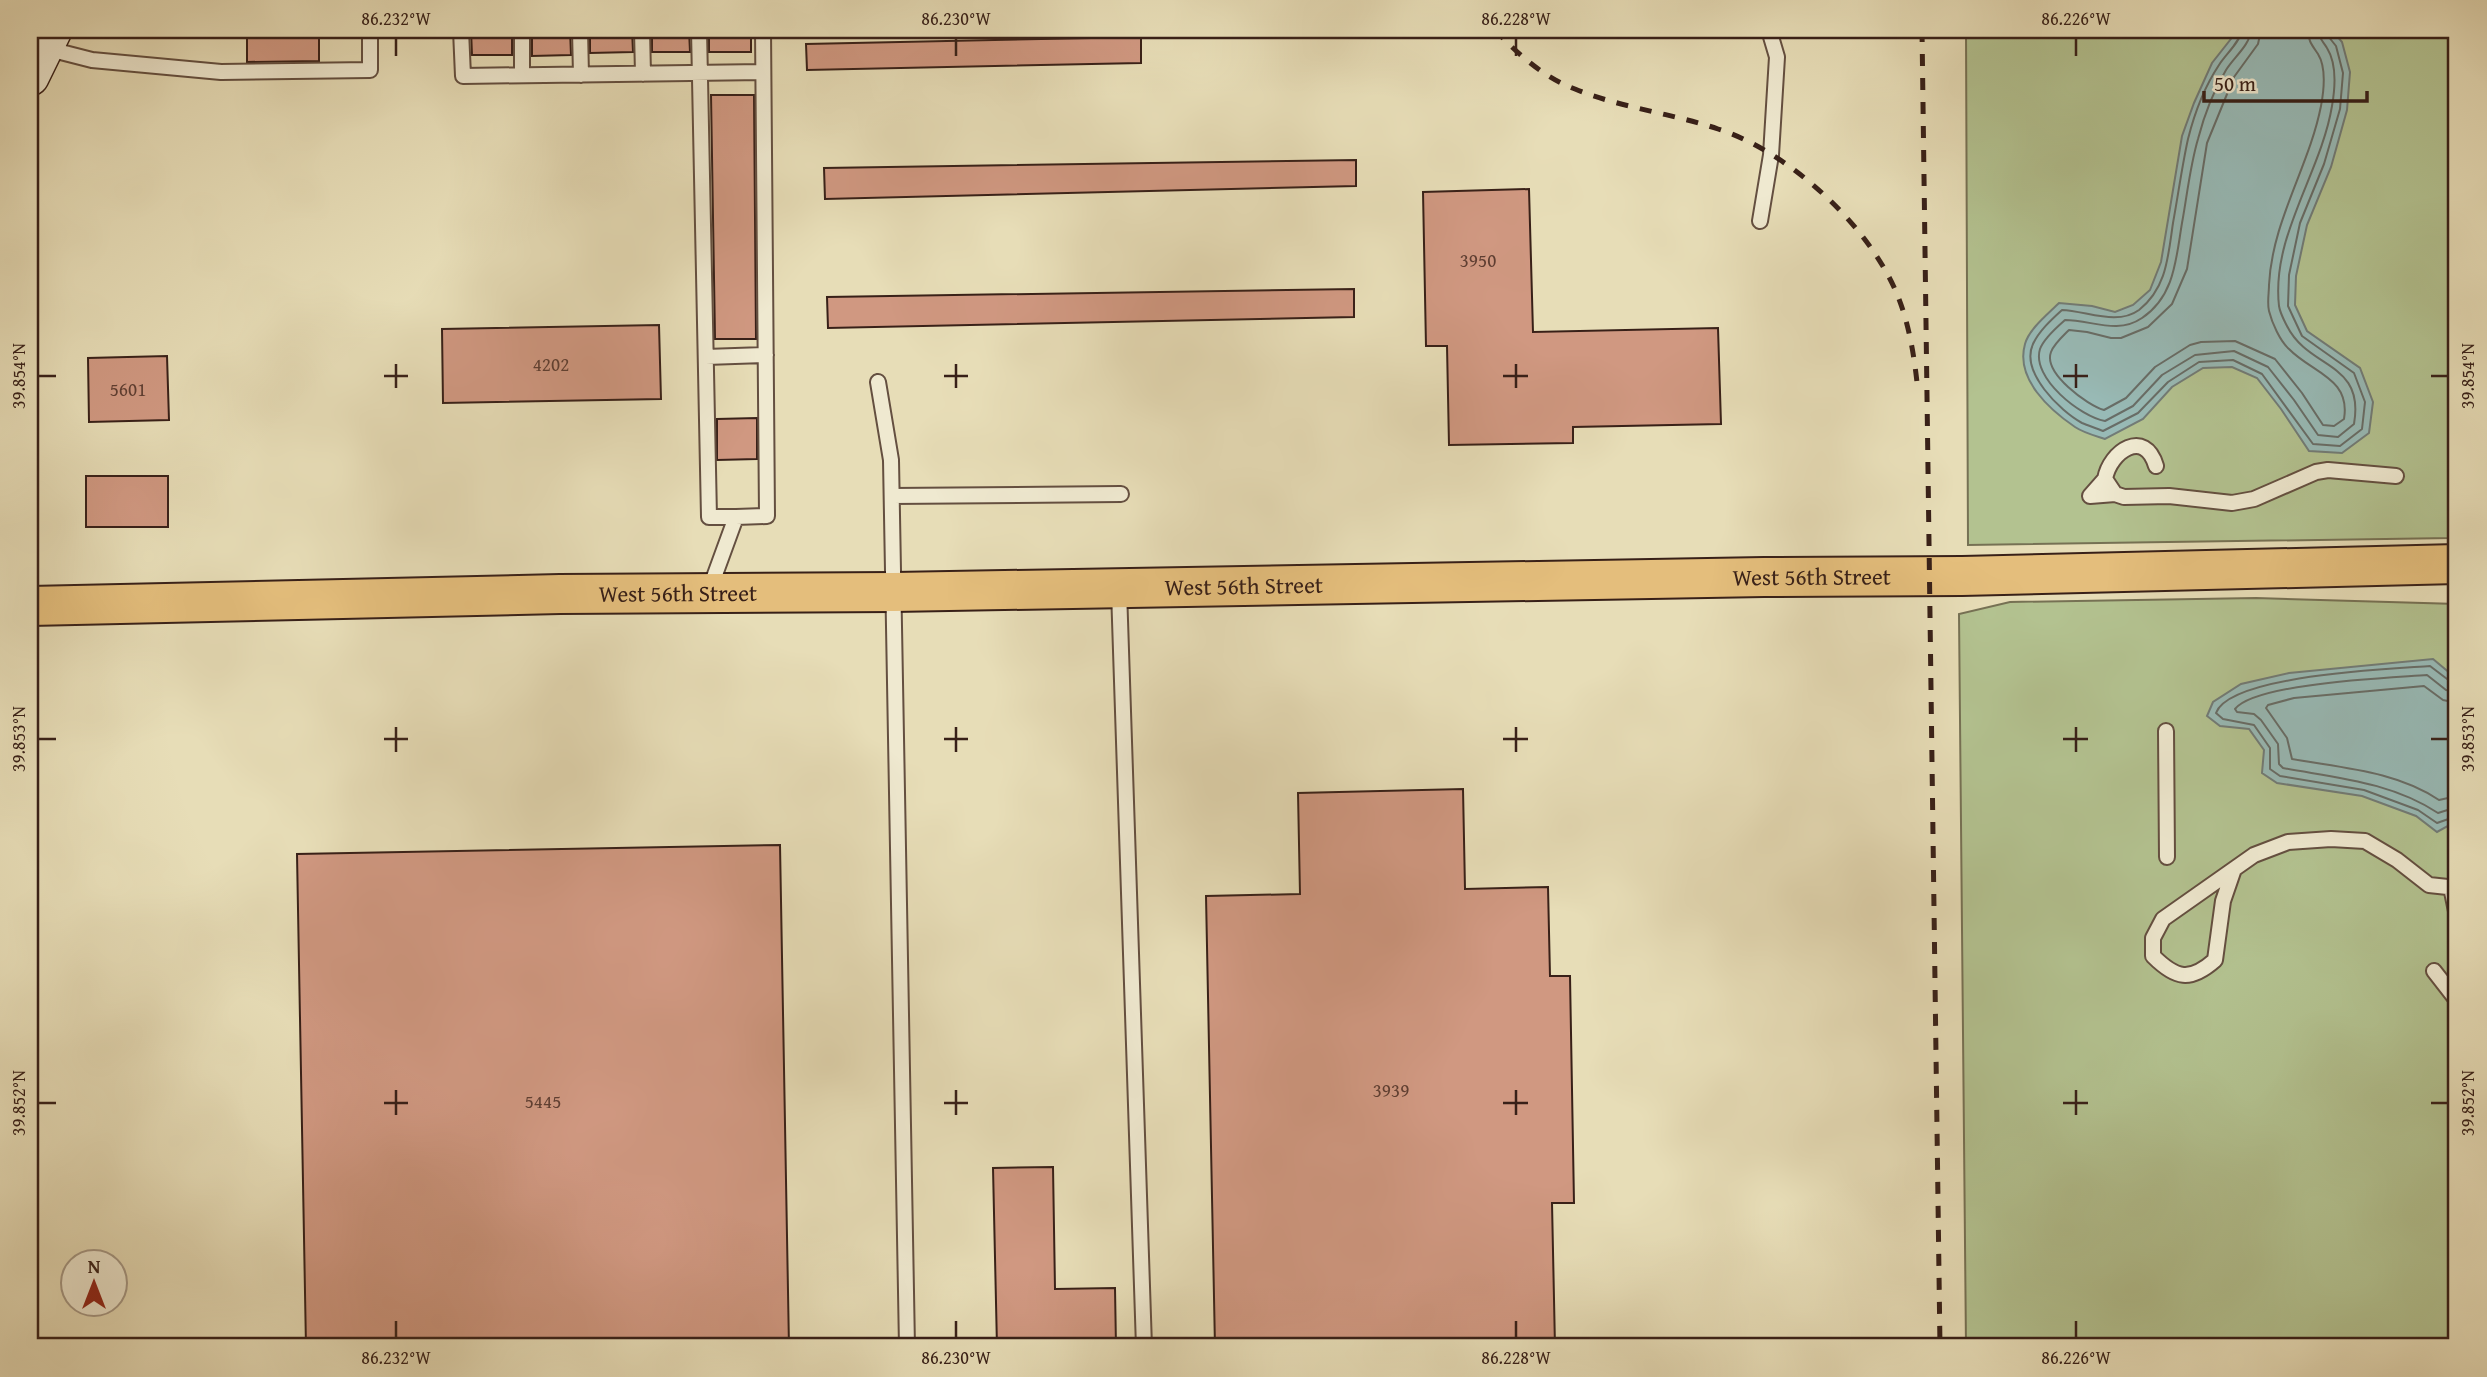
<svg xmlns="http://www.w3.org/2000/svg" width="2487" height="1377" viewBox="0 0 2487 1377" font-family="'Gentium Book Plus',serif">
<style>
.green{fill:#b3c290;stroke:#767154;stroke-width:2}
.water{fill:#98bab6;stroke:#727c77;stroke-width:2}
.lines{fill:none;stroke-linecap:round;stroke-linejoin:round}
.shore{stroke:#686d67;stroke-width:2}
.building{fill:#d09881;stroke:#382018;stroke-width:2}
.lane-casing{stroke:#644f40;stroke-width:18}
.secondary-casing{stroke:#382018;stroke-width:40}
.primary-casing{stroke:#382018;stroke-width:42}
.lane{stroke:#efe9d0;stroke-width:14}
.secondary{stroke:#efe9d0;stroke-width:37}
.primary{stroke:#e4be7c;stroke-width:38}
.rail{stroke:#382018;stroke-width:5;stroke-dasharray:12 12;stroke-linecap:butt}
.ticks{fill:none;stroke:#382018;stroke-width:2.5}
.labels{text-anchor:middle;stroke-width:5;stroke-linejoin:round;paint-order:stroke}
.number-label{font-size:19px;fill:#5e3e32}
.street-label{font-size:23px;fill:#382018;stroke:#efe9d0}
.neatline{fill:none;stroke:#382018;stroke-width:2.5}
.ticks-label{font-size:18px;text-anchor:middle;fill:#382018}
</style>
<rect width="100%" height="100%" fill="#e7ddb7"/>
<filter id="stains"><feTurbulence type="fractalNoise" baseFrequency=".00286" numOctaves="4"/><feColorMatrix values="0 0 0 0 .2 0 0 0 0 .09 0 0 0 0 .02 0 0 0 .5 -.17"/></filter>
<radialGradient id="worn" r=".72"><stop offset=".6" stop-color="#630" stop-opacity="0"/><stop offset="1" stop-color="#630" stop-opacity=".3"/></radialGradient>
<path class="green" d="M 1966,30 L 2457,30 L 2457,532 L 2451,538 L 1968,545 Z
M 2256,598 L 2457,604 L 2457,1347 L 1966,1347 L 1959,614 L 2010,602 Z"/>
<path class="water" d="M 2238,30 L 2332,30 L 2342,42 L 2350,72 L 2347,110 L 2331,167 L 2307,225 L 2296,276 L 2295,305 L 2307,331 L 2360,368 L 2373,402 L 2369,433 L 2342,453 L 2309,451 L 2281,409 L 2257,378 L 2232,367 L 2203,368 L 2172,387 L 2143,419 L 2105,439 C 2096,436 2084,433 2075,427 C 2050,410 2015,379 2025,344 C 2029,329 2048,314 2059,303 L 2092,306 L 2115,312 L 2133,305 L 2150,290 L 2161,262 L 2182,136 L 2194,103 L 2212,63 Z
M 2433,659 L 2457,679 L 2457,821 L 2437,832 L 2416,816 L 2362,796 L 2277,783 L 2262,773 L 2264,750 L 2249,729 L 2220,726 L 2207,716 L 2213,702 L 2241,684 L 2289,673 Z"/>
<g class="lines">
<path class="shore" d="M 2242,30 C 2240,42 2226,54 2219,65 C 2205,86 2194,115 2188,139 C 2182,166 2178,196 2173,223 C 2168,256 2167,288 2139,310 C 2117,326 2087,311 2062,310 C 2051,320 2039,331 2033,344 C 2020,372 2060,411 2082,423 C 2089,426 2096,428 2103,431 L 2138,413 L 2168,382 L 2199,362 L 2233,360 L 2262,374 L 2313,444 L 2340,446 L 2362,429 L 2365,402 L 2354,373 L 2302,336 L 2288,306 L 2289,275 L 2300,223 L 2324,164 L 2340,109 L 2343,73 L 2336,46 L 2328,36 L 2327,30
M 2251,30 C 2250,45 2234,57 2226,70 C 2214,90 2204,116 2198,139 C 2190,166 2187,196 2182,223 C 2176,258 2175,296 2142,318 C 2117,335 2092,320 2065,320 C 2057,327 2044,338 2040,349 C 2031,378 2081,417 2105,421 L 2133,406 L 2162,375 L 2195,355 L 2234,351 L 2268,367 L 2294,400 L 2318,435 L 2338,437 L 2354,424 C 2365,361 2309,370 2287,326 C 2284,320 2280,313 2279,306 C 2271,236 2321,173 2332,106 C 2335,89 2337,64 2327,48 C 2323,41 2319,39 2318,30
M 2261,30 L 2258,44 L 2234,77 L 2207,143 L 2187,269 L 2172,304 L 2148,327 L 2121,338 L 2111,338 L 2087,332 L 2069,330 C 2063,336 2054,344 2051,352 C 2043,373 2087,405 2104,410 L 2126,398 L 2155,367 L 2190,345 L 2201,342 L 2235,341 L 2275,359 L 2302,393 L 2323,425 L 2334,426 L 2344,419 C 2351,378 2312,373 2289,349 C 2280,341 2272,323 2269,311 C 2267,303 2269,293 2269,285 C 2272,221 2309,167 2321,106 C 2324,90 2326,67 2318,54 C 2312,45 2308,41 2308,30
M 2457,683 L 2451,682 L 2430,666 C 2391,669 2230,675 2216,713 L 2223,719 L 2254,725 L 2270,748 L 2270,769 L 2280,776 L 2364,790 L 2418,810 L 2437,823 L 2457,816
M 2457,692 L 2446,690 L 2427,675 C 2389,678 2256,683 2235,709 L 2237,712 L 2254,714 L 2261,720 L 2278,744 L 2279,764 L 2283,768 C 2337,778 2391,782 2438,813 L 2457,807
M 2457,703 L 2443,700 L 2424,686 L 2294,698 L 2268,705 L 2266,708 L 2287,738 L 2292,759 C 2342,768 2396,771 2439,800 L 2457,796"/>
</g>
<path class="building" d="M 247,30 L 319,30 L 319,61 L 247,62 Z
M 471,30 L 512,30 L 512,55 L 472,55 Z
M 532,30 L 570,30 L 571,55 L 532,56 Z
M 590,30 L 632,30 L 633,52 L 590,53 Z
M 652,30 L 689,30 L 690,52 L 652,52 Z
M 709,30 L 751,30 L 751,52 L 709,52 Z
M 1141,37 L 1141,63 L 807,70 L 806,44 Z
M 711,95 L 754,95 L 756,339 L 715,339 Z
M 1356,160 L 1356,186 L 825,199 L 824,168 Z
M 1529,189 L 1533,332 L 1718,328 L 1721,424 L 1573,427 L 1573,443 L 1449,445 L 1447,346 L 1426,346 L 1423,192 Z
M 1354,289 L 1354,317 L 828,328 L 827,297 Z
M 659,325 L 661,399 L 443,403 L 442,329 Z
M 167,356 L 169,420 L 89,422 L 88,358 Z
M 757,418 L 757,459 L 717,460 L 717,419 Z
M 86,476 L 168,476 L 168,527 L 86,527 Z
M 1463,789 L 1465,889 L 1548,887 L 1550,976 L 1570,976 L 1574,1203 L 1552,1203 L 1555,1347 L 1215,1347 L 1206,896 L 1300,894 L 1298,793 Z
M 780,845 L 789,1347 L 306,1347 L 297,854 Z
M 1053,1167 L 1055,1289 L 1115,1288 L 1116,1347 L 997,1347 L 993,1168 Z"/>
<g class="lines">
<defs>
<path id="lane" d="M 461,30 L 463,76 L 763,72
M 522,30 L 522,75
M 580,30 L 581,75
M 642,30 L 643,74
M 699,30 L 709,517 L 736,517
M 45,48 L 92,60 L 221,72 L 370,70 L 370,30
M 1760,221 L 1771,155 L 1777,57 L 1769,30
M 706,357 L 766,355
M 878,382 L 891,460 L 907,1347
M 2156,466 C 2145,428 2110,451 2105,479 L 2115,494 L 2124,497 L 2169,496 L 2232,503 L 2254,499 L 2316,472 L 2328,470 L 2396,476
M 2105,479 L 2090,496 L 2115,494
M 892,496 L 1121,494
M 1119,590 L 1144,1347
M 709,591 L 736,517 L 767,516 L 763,30
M 2166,731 L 2167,857
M 2234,869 L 2223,901 L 2215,960 C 2190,982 2176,979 2153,956 L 2153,938 L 2163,919 L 2254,855 L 2288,842 L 2331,839 L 2365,841 L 2397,860 L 2429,885 L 2457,888
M 2451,887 L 2457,916
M 2434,971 L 2455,998"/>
<path id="secondary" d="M 30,77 L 53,30"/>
<g id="primary">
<path id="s1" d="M 30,606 L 560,594 L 894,592 L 1764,577 L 1962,576 L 2457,564"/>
</g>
</defs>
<use href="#lane" class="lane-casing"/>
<use href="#secondary" class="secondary-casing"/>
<use href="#primary" class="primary-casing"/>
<use href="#lane" class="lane"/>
<use href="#secondary" class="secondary"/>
<use href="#primary" class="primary"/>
<path class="rail" d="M 1495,30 C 1518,54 1543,77 1575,89 C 1621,108 1671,113 1718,129 C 1790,152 1872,228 1899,299 C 1910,328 1915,361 1918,392
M 1922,30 L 1940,1347"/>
</g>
<path class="ticks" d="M 396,38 L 396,56M 956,38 L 956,56M 1516,38 L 1516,56M 2076,38 L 2076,56M 396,364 L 396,388M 956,364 L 956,388M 1516,364 L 1516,388M 2076,364 L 2076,388M 38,376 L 56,376M 384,376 L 408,376M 944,376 L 968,376M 1503,376 L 1528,376M 2063,376 L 2088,376M 2431,376 L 2448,376M 396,727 L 396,752M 956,727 L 956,752M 1516,727 L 1516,752M 2076,727 L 2076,752M 38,739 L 56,739M 384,739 L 408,739M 944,739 L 968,739M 1503,739 L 1528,739M 2063,739 L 2088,739M 2431,739 L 2448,739M 396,1090 L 396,1115M 956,1090 L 956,1115M 1516,1090 L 1516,1115M 2076,1090 L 2076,1115M 38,1103 L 56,1103M 384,1103 L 408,1103M 944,1103 L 968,1103M 1503,1103 L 1528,1103M 2063,1103 L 2088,1103M 2431,1103 L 2448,1103M 396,1321 L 396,1338M 956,1321 L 956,1338M 1516,1321 L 1516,1338M 2076,1321 L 2076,1338"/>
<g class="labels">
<g class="number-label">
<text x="1478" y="267">3950</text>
<text x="551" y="371">4202</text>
<text x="128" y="396">5601</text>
<text x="1391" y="1097">3939</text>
<text x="543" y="1108">5445</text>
</g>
<g class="street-label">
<text dy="8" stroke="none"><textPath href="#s1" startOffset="1782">West 56th Street</textPath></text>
<text dy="8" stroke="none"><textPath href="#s1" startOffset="1214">West 56th Street</textPath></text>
<text dy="8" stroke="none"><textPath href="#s1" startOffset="648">West 56th Street</textPath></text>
</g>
</g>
<rect width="2487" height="1377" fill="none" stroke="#e7ddb7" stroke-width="77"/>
<g transform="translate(94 1283)"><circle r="33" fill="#efe9d0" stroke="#a69986" stroke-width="2"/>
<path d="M0-5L12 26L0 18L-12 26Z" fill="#8f2418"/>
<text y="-10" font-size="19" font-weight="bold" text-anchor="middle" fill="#382018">N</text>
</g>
<path d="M2204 91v10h163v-10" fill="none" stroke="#382018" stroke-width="3.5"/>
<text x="2214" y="91" font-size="21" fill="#382018" stroke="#efe9d0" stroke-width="5" paint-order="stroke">50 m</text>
<rect x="38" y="38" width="2410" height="1300" class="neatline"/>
<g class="ticks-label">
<text x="396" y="25">86.232°W</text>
<text x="956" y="25">86.230°W</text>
<text x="1516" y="25">86.228°W</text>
<text x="2076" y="25">86.226°W</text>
<text transform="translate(19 376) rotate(-90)" y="6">39.854°N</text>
<text transform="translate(2468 376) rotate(-90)" y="6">39.854°N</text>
<text transform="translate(19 739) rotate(-90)" y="6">39.853°N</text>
<text transform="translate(2468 739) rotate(-90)" y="6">39.853°N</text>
<text transform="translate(19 1103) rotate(-90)" y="6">39.852°N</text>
<text transform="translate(2468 1103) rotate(-90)" y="6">39.852°N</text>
<text x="396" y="1364">86.232°W</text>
<text x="956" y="1364">86.230°W</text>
<text x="1516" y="1364">86.228°W</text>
<text x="2076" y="1364">86.226°W</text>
</g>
<rect width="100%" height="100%" filter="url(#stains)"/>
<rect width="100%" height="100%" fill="url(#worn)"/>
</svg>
